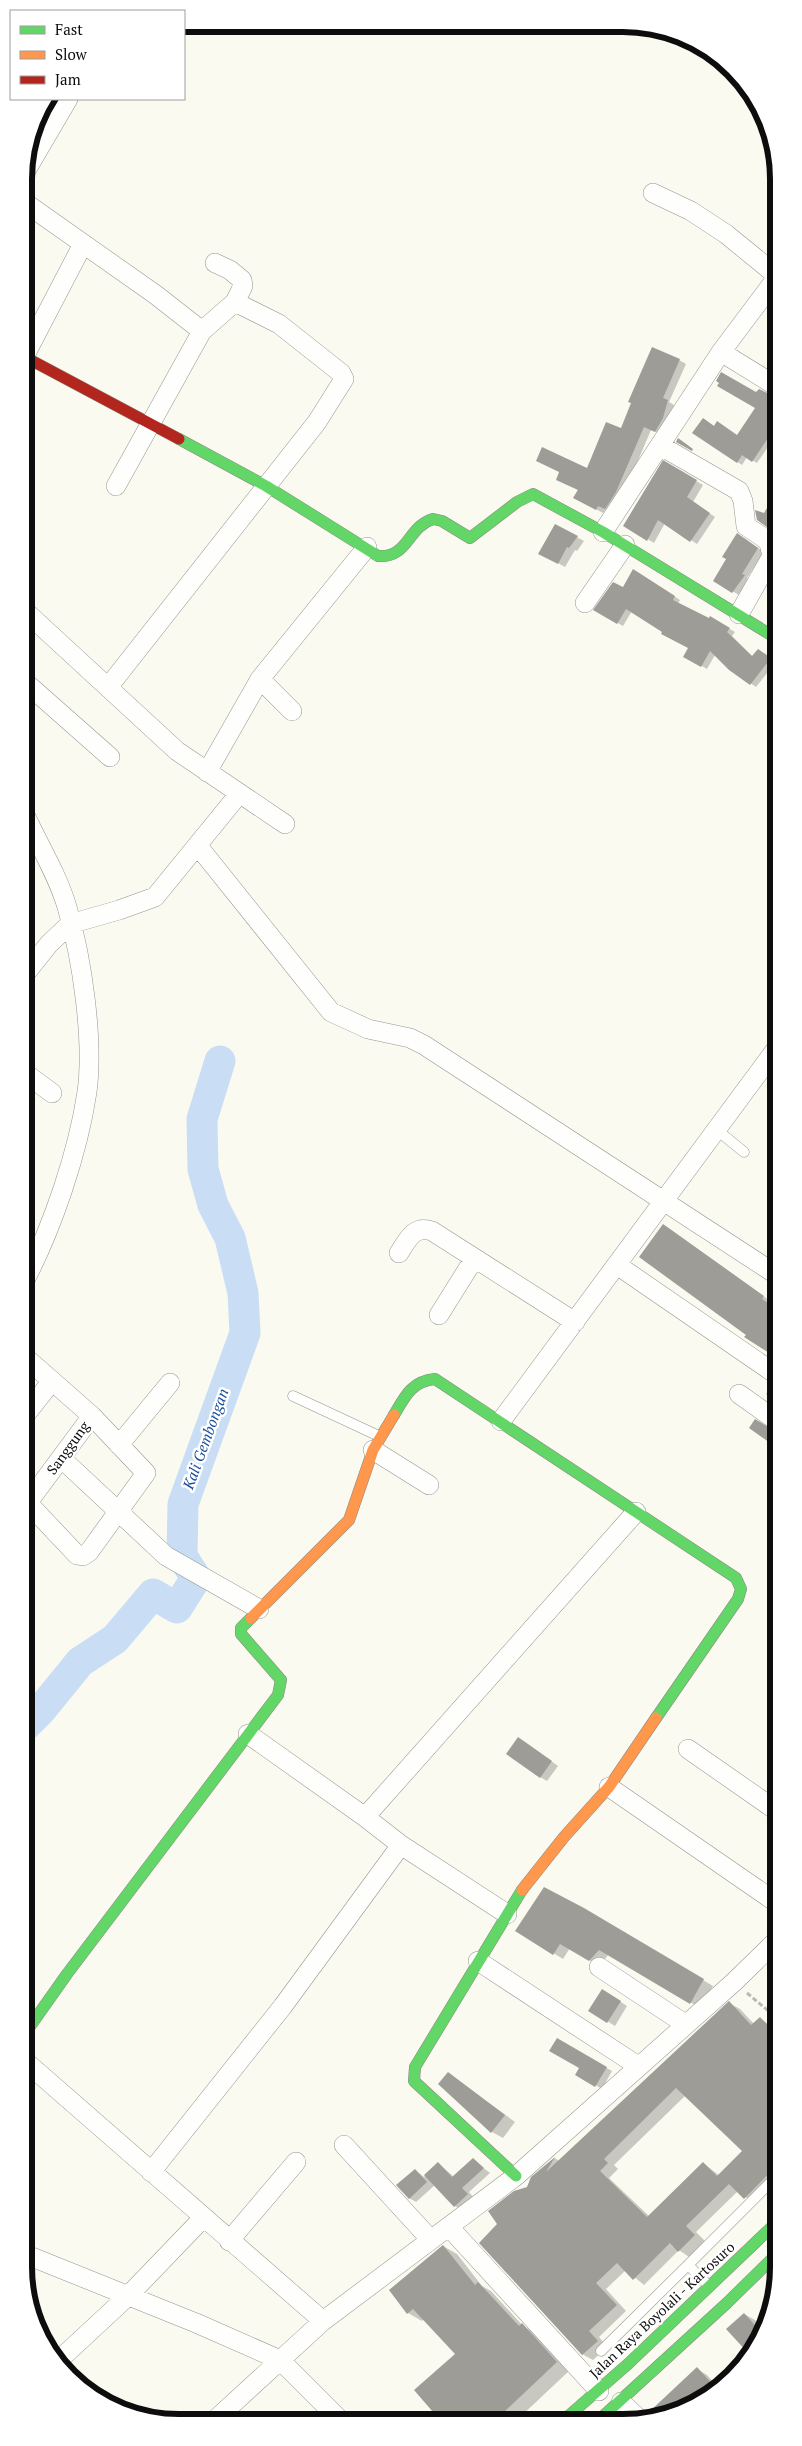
<svg xmlns="http://www.w3.org/2000/svg" width="802" height="2446" viewBox="0 0 802 2446" font-family="'PT Serif',serif">
<style>
.shadow{fill:#0003;fill-rule:evenodd}
.lines{fill:none;stroke-linecap:round;stroke-linejoin:round}
.river{stroke:#c9def4;stroke-width:31}
.building{fill:#9e9c97;fill-rule:evenodd}
.lane-casing{stroke:#949490;stroke-width:11}
.street-casing{stroke:#949490;stroke-width:20}
.fast-casing{stroke:#8b8a86;stroke-width:12}
.slow-casing{stroke:#8b8a86;stroke-width:12}
.jam-casing{stroke:#8b8a86;stroke-width:12}
.path{stroke:#b8b8b6;stroke-width:3;stroke-dasharray:5 2.5;stroke-linecap:butt}
.lane{stroke:#fefefd;stroke-width:10}
.street{stroke:#fefefd;stroke-width:19}
.fast{stroke:#63d668;stroke-width:11}
.slow{stroke:#ff974d;stroke-width:11}
.jam{stroke:#b3261e;stroke-width:11}
.labels{text-anchor:middle;stroke-width:5;stroke-linejoin:round;paint-order:stroke}
.street-label{font-size:14px;fill:#0d0d0d;stroke:#fff}
.water-label{font-size:15px;font-style:italic;fill:#194e9d;stroke:#fff}
.rim{fill:none;stroke:#0d0d0d;stroke-width:6}
</style>
<rect width="100%" height="100%" fill="#fbfaf1"/>
<path class="shadow" d="M 679,360 L 686,364 L 669,402 L 674,405 L 662,434 L 651,430 L 623,496 L 612,512 L 606,509 L 603,513 L 574,497 L 588,470 Z
M 757,394 L 776,398 L 776,435 L 757,463 L 747,457 L 742,465 L 694,433 L 704,419 L 715,427 L 738,436 L 756,408 Z
M 664,462 L 703,485 L 693,502 L 715,517 L 697,544 L 665,523 L 654,543 L 625,525 Z
M 555,525 L 584,541 L 577,551 L 575,550 L 565,567 L 540,553 Z
M 744,538 L 764,552 L 747,578 L 750,580 L 739,595 L 715,581 Z
M 639,573 L 680,600 L 678,604 L 709,620 L 711,618 L 735,632 L 732,636 L 753,657 L 764,653 L 776,662 L 756,687 L 730,669 L 715,655 L 707,669 L 685,656 L 690,648 L 632,611 L 623,626 L 595,610 L 623,589 Z
M 776,1069 L 776,1081 L 771,1077 Z
M 664,1225 L 770,1301 L 748,1334 Z
M 772,1386 L 777,1386 L 777,1406 L 766,1394 Z
M 525,1742 L 558,1766 L 547,1781 L 540,1777 Z
M 583,1909 L 713,1986 L 700,2008 L 609,1954 L 599,1966 L 570,1948 L 563,1959 L 517,1931 Z
M 610,1995 L 627,2006 L 615,2026 L 590,2010 Z
M 729,2003 L 740,2009 L 754,2024 L 760,2018 L 778,2032 L 778,2181 L 755,2204 L 738,2191 L 696,2232 L 705,2241 L 689,2257 L 679,2250 L 644,2285 L 626,2270 L 606,2289 L 626,2311 L 599,2337 L 607,2347 L 593,2360 L 582,2354 L 498,2224 L 528,2188 L 532,2178 L 555,2158 L 559,2161 ZM 686,2095 L 744,2151 L 720,2176 L 703,2163 L 649,2216 L 609,2178 L 618,2169 L 614,2165 Z
M 557,2040 L 612,2071 L 602,2089 L 577,2074 L 580,2068 Z
M 448,2073 L 515,2122 L 503,2138 L 492,2132 Z
M 473,2160 L 490,2173 L 469,2192 L 474,2198 L 462,2210 L 455,2206 L 435,2185 L 416,2202 L 409,2198 L 415,2170 L 424,2177 L 438,2163 L 454,2177 Z
M 443,2246 L 457,2254 L 482,2286 L 491,2291 L 523,2326 L 535,2333 L 570,2370 L 518,2419 L 441,2419 L 416,2390 L 457,2354 L 424,2319 L 422,2321 L 408,2313 L 391,2291 Z
M 744,2314 L 755,2320 L 764,2330 L 749,2353 Z
M 697,2369 L 707,2375 L 718,2387 L 700,2401 L 654,2419 L 650,2413 Z
M 385,2411 L 392,2415 L 396,2419 L 376,2419 Z"/>
<g class="lines">
<path class="river" d="M 26,1725 L 41,1710 L 80,1662 L 115,1639 L 153,1594 L 177,1608 L 196,1578 L 182,1556 L 183,1504 L 245,1333 L 243,1293 L 230,1238 L 213,1205 L 203,1169 L 202,1119 L 220,1061"/>
</g>
<path class="building" d="M 652,347 L 680,359 L 663,398 L 668,400 L 663,418 L 655,432 L 644,427 L 616,492 L 605,509 L 598,506 L 596,510 L 573,498 L 578,490 L 556,480 L 559,472 L 536,461 L 542,447 L 587,468 L 606,422 L 621,428 L 631,403 L 628,402 Z
M 721,372 L 756,392 L 759,389 L 776,397 L 776,426 L 752,462 L 742,455 L 737,463 L 692,433 L 703,418 L 714,426 L 717,421 L 737,435 L 755,408 L 717,386 L 719,383 L 716,381 Z
M 678,438 L 693,449 L 692,451 L 676,442 Z
M 663,460 L 697,480 L 687,497 L 710,513 L 690,542 L 658,520 L 647,541 L 623,526 Z
M 776,493 L 776,531 L 775,533 L 757,520 L 755,510 L 764,513 Z
M 555,524 L 578,536 L 569,548 L 567,547 L 558,564 L 538,554 Z
M 737,533 L 758,548 L 742,574 L 745,575 L 732,593 L 713,581 L 726,559 L 722,557 Z
M 633,569 L 675,596 L 673,600 L 709,618 L 710,616 L 730,628 L 727,632 L 752,656 L 758,649 L 771,658 L 750,685 L 729,670 L 710,651 L 701,667 L 683,657 L 688,648 L 661,634 L 662,632 L 626,609 L 617,624 L 593,610 L 613,582 L 623,587 Z
M 663,1224 L 764,1296 L 762,1299 L 777,1309 L 777,1358 L 744,1337 L 746,1335 L 639,1257 Z
M 777,1386 L 777,1407 L 767,1400 Z
M 755,1419 L 777,1432 L 777,1448 L 749,1428 Z
M 518,1737 L 552,1761 L 540,1778 L 506,1754 Z
M 544,1887 L 584,1908 L 704,1979 L 690,2004 L 599,1950 L 589,1961 L 560,1944 L 553,1955 L 515,1931 Z
M 602,1989 L 621,2001 L 607,2023 L 588,2011 Z
M 729,2001 L 751,2025 L 760,2017 L 778,2036 L 778,2164 L 744,2199 L 729,2184 L 686,2226 L 695,2235 L 678,2252 L 670,2243 L 633,2280 L 617,2263 L 596,2283 L 617,2305 L 589,2331 L 598,2341 L 582,2355 L 479,2243 L 497,2224 L 488,2211 L 514,2191 L 527,2187 L 531,2177 L 555,2157 L 546,2172 ZM 676,2088 L 742,2151 L 717,2176 L 703,2162 L 647,2217 L 600,2171 L 608,2163 L 604,2159 Z
M 557,2038 L 607,2067 L 595,2087 L 575,2075 L 579,2068 L 549,2051 Z
M 448,2072 L 505,2115 L 491,2133 L 438,2084 Z
M 473,2158 L 484,2168 L 462,2188 L 468,2194 L 454,2207 L 424,2175 L 438,2162 L 452,2177 Z
M 415,2169 L 427,2182 L 409,2199 L 396,2185 Z
M 443,2245 L 475,2285 L 478,2282 L 519,2326 L 522,2323 L 557,2362 L 504,2412 L 510,2419 L 439,2419 L 414,2390 L 455,2354 L 413,2309 L 407,2314 L 389,2290 Z
M 744,2313 L 762,2333 L 749,2354 L 726,2329 Z
M 697,2367 L 716,2388 L 700,2401 L 650,2419 L 648,2413 Z"/>
<g class="lines">
<defs>
<path id="lane" d="M 717,1130 L 744,1152
M 293,1396 L 381,1437
M 709,2286 L 688,2265 L 778,2175
M 601,2351 L 688,2265"/>
<path id="street" d="M 24,174 L 68,99
M 653,193 L 691,211 L 726,234 L 775,274
M 24,202 L 156,295 L 202,331
M 721,352 L 776,386
M 24,357 L 83,244
M 661,446 L 739,491 L 743,501 L 746,526 L 764,538 L 769,543 L 772,556 L 739,614
M 116,486 L 202,331 L 235,302 L 243,286 L 242,280 L 230,270 L 215,263
M 603,532 L 721,352 L 775,280
M 585,603 L 625,545
M 25,611 L 177,751 L 285,824
M 25,682 L 110,757
M 109,686 L 317,422 L 344,379 L 341,373 L 279,324 L 235,302
M 292,711 L 260,679 L 367,547
M 207,772 L 260,679
M 198,846 L 331,1012 L 368,1029 L 410,1038 L 424,1045 L 777,1275
M 25,974 L 49,944 L 70,924 L 119,910 L 155,897 L 239,794
M 25,1073 L 52,1093
M 399,1253 C 408,1239 414,1225 432,1231 L 575,1322
M 617,1265 L 777,1375
M 25,1280 C 53,1226 78,1152 87,1092 C 94,1040 82,958 67,907 C 58,876 40,847 26,817
M 439,1315 L 474,1259
M 26,1358 L 92,1416 L 146,1473 L 89,1552 L 83,1556 L 77,1555 L 28,1503
M 739,1394 L 777,1421
M 26,1414 L 52,1381
M 501,1421 L 776,1049
M 119,1445 L 170,1383
M 373,1450 L 429,1485
M 61,1458 L 166,1556 L 259,1609
M 26,1505 L 92,1416
M 248,1734 L 365,1817
M 688,1749 L 777,1811
M 609,1787 L 777,1903
M 401,1845 L 507,1914
M 478,1961 L 638,2066
M 599,1967 L 685,2024
M 26,2062 L 323,2321
M 344,2145 L 431,2240
M 151,2172 L 283,2006 L 401,1845 L 365,1817 L 636,1512
M 449,2227 L 599,2391
M 229,2241 L 296,2162
M 27,2255 L 196,2323 L 280,2360 L 339,2419
M 58,2361 L 128,2296 L 203,2218
M 621,2402 L 639,2419
M 216,2419 L 323,2321 L 516,2176 L 734,1982 L 778,1939"/>
<path id="fast" d="M 179,439 L 266,486 L 378,556 C 409,558 407,527 433,519 L 442,521 L 470,538 L 517,502 L 533,494 L 603,532 L 776,638
M 394,1415 C 405,1396 412,1381 435,1379 L 736,1578 L 741,1589 L 738,1599 L 656,1718
M 26,2032 L 67,1974 L 278,1695 L 281,1680 L 241,1634 L 241,1628 L 251,1618
M 516,2176 L 414,2081 L 415,2067 L 522,1890
M 565,2419 L 628,2364 L 778,2221
M 600,2419 L 727,2303 L 778,2253"/>
<path id="slow" d="M 251,1618 L 349,1520 L 373,1450 L 394,1415
M 522,1890 L 564,1837 L 609,1787 L 656,1718"/>
<path id="jam" d="M 25,357 L 179,439"/>
</defs>
<use href="#lane" class="lane-casing"/>
<use href="#street" class="street-casing"/>
<use href="#fast" class="fast-casing"/>
<use href="#slow" class="slow-casing"/>
<use href="#jam" class="jam-casing"/>
<path class="path" d="M 747,1993 L 778,2019"/>
<use href="#lane" class="lane"/>
<use href="#street" class="street"/>
<use href="#fast" class="fast"/>
<use href="#slow" class="slow"/>
<use href="#jam" class="jam"/>
</g>
<g class="labels">
<g class="street-label">
<text transform="translate(68 1448) rotate(-54)" y="5">Sanggung</text>
<text transform="translate(662 2310) rotate(-43)" y="5">Jalan Raya Boyolali - Kartosuro</text>
</g>
<g class="water-label">
<text transform="translate(206 1439) rotate(-70)" y="5">Kali Gembongan</text>
</g>
</g>
<path d="M0 0H802V2446H0ZM179 32H623A147 147 0 0 1 770 179V2267A147 147 0 0 1 623 2414H179A147 147 0 0 1 32 2267V179A147 147 0 0 1 179 32Z" fill="#fff" fill-rule="evenodd"/>
<path class="rim" d="M179 32H623A147 147 0 0 1 770 179V2267A147 147 0 0 1 623 2414H179A147 147 0 0 1 32 2267V179A147 147 0 0 1 179 32Z"/>
<rect x="10" y="10" width="175" height="90" fill="#ffffff" stroke="#9e9e9e"/>
<rect x="20" y="26" width="25" height="8" fill="#63d668" stroke="#9e9e9e"/>
<text x="55" y="35" font-size="15" fill="#0d0d0d">Fast</text>
<rect x="20" y="51" width="25" height="8" fill="#ff974d" stroke="#9e9e9e"/>
<text x="55" y="60" font-size="15" fill="#0d0d0d">Slow</text>
<rect x="20" y="76" width="25" height="8" fill="#b3261e" stroke="#9e9e9e"/>
<text x="55" y="85" font-size="15" fill="#0d0d0d">Jam</text>
</svg>
